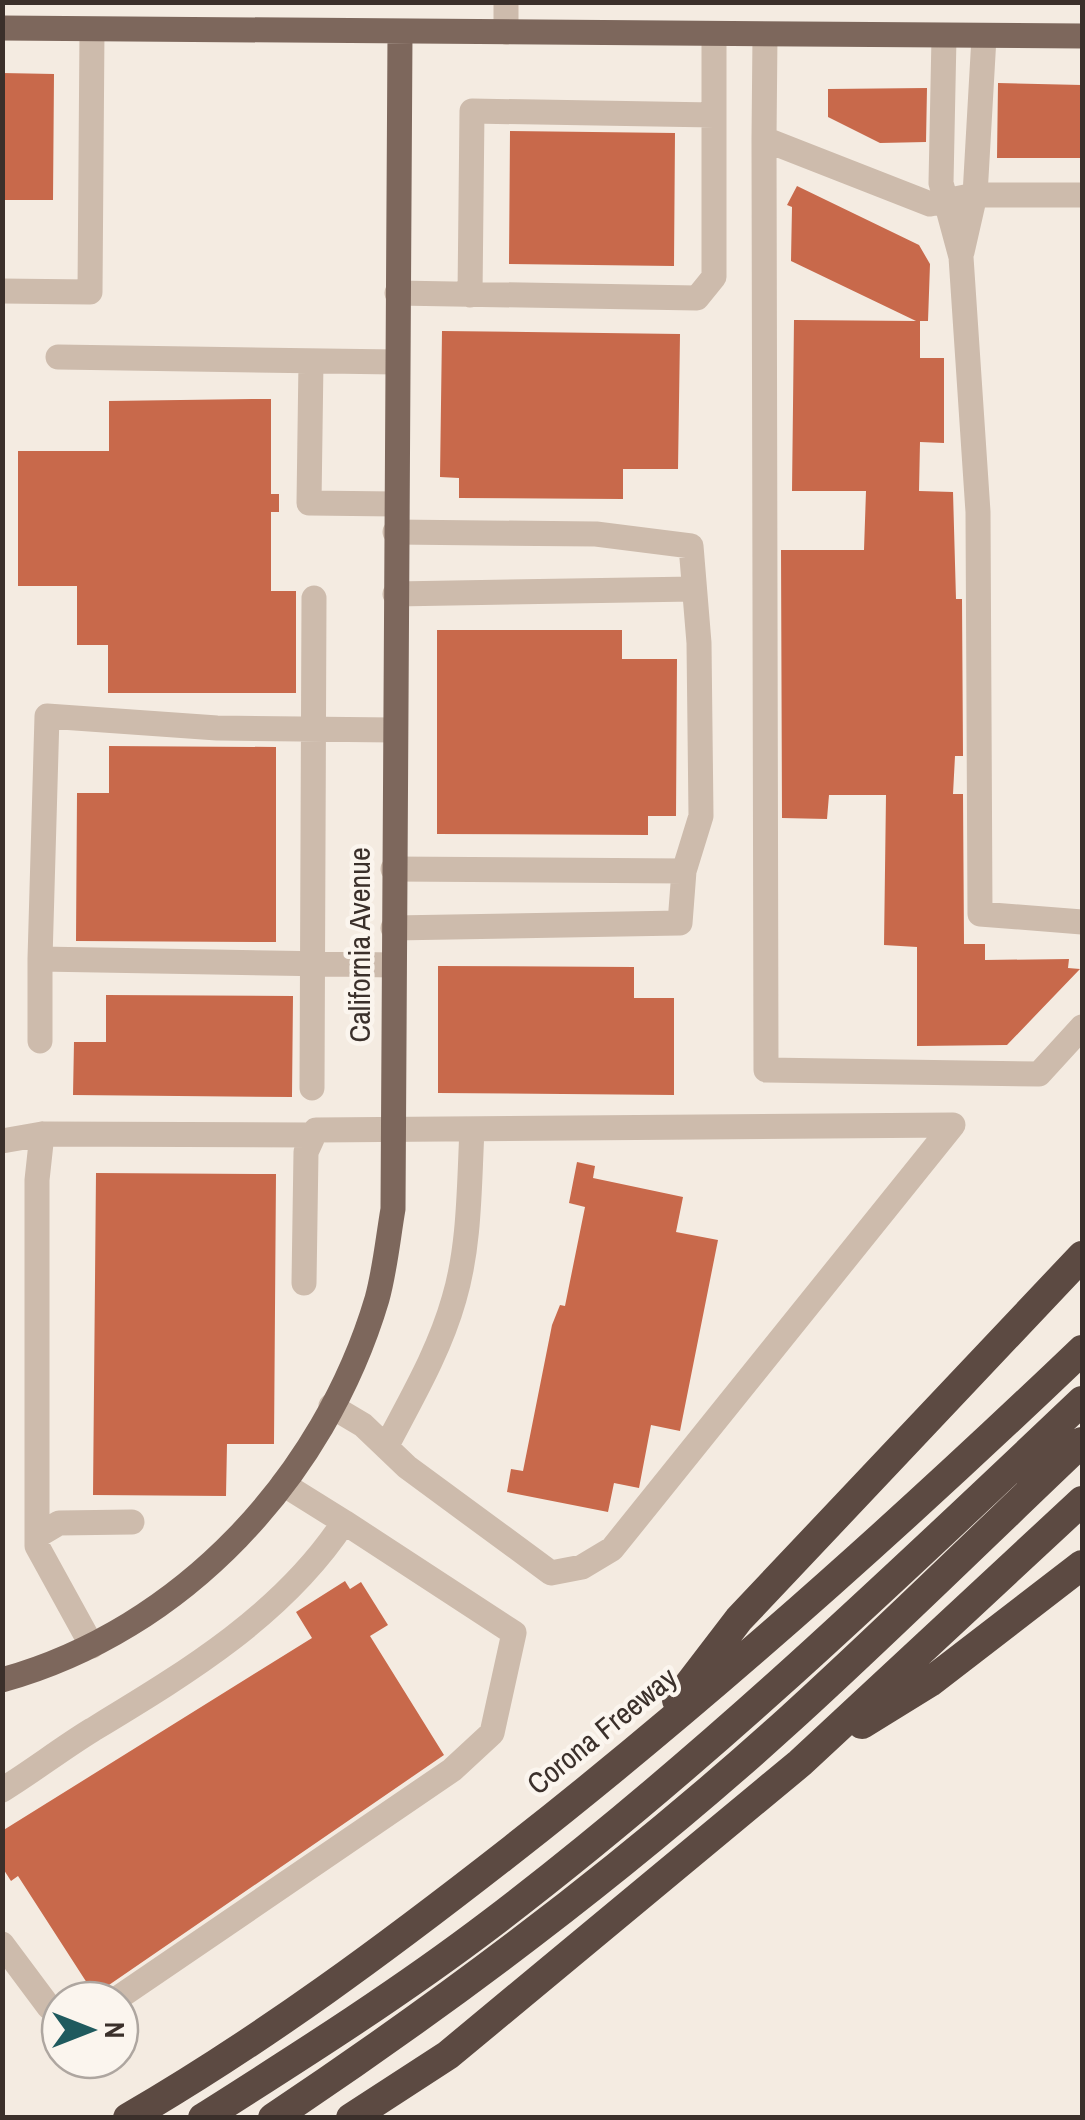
<svg xmlns="http://www.w3.org/2000/svg" width="1085" height="2120" viewBox="0 0 1085 2120" font-family="'Archivo Narrow',sans-serif">
<style>
.building{fill:#c8694b}
.lines{fill:none;stroke-linecap:round;stroke-linejoin:round}
.minor{stroke:#cdbbac;stroke-width:25}
.major{stroke:#7d675c;stroke-width:25}
.highway{stroke:#5c4a42;stroke-width:30}
.labels{text-anchor:middle;stroke-width:9;stroke-linejoin:round;paint-order:stroke}
.street-label{font-size:30px;fill:#3b302b;stroke:#fbf5ee}
</style>
<rect width="100%" height="100%" fill="#f4ebe1"/>
<path class="building" d="M 2,73 L 54,74 L 53,200 L 2,200 Z
M 998,83 L 1082,85 L 1082,158 L 997,158 Z
M 927,88 L 926,142 L 880,143 L 828,117 L 828,89 Z
M 510,131 L 675,133 L 674,266 L 509,264 Z
M 797,186 L 919,245 L 930,264 L 928,321 L 920,321 L 920,358 L 944,358 L 944,443 L 920,442 L 919,491 L 953,492 L 956,599 L 962,599 L 963,756 L 955,756 L 953,794 L 963,794 L 964,944 L 985,944 L 985,960 L 1069,959 L 1068,968 L 1080,969 L 1007,1045 L 917,1046 L 917,947 L 884,945 L 886,795 L 829,795 L 827,819 L 782,818 L 781,550 L 864,550 L 866,491 L 792,491 L 794,320 L 916,321 L 791,261 L 792,207 L 787,205 Z
M 442,331 L 680,334 L 678,469 L 623,469 L 623,499 L 459,498 L 459,478 L 440,477 Z
M 252,399 L 271,399 L 271,494 L 279,494 L 279,512 L 271,512 L 271,591 L 296,591 L 296,693 L 108,693 L 108,645 L 77,645 L 77,586 L 18,586 L 18,451 L 109,451 L 109,401 Z
M 437,630 L 622,630 L 622,659 L 677,659 L 676,816 L 648,816 L 648,835 L 437,834 Z
M 109,746 L 276,747 L 276,942 L 76,941 L 77,793 L 109,793 Z
M 438,966 L 634,967 L 634,998 L 674,998 L 674,1095 L 438,1093 Z
M 106,995 L 293,996 L 292,1097 L 73,1095 L 74,1042 L 106,1042 Z
M 577,1162 L 595,1166 L 593,1178 L 683,1197 L 676,1232 L 718,1240 L 680,1431 L 651,1425 L 639,1488 L 614,1483 L 608,1512 L 507,1492 L 511,1469 L 523,1471 L 552,1325 L 560,1305 L 565,1306 L 585,1207 L 569,1203 Z
M 96,1173 L 276,1174 L 274,1444 L 227,1444 L 226,1496 L 93,1495 Z
M 345,1581 L 350,1589 L 361,1582 L 388,1625 L 370,1636 L 444,1755 L 106,1987 L 98,2000 L 18,1876 L 11,1881 L 2,1867 L 2,1831 L 312,1638 L 296,1612 Z"/>
<g class="lines">
<path class="minor" d="M 506,2 L 506,32
M 765,35 L 764,139 L 930,204 L 975,195 L 1082,195
M 944,37 L 941,183 L 961,257 L 978,512 L 980,914 L 1082,922
M 764,139 L 766,1070 L 1039,1074 L 1082,1027
M 962,252 L 975,195 L 984,37
M 2,291 L 90,292 L 92,30
M 397,293 L 697,298 L 714,277 L 714,34
M 470,295 L 472,111 L 714,115
M 58,357 L 396,362
M 311,361 L 309,503 L 395,504
M 395,594 L 694,589
M 393,869 L 684,871 L 701,816 L 699,643 L 691,546 L 596,534 L 395,532
M 393,928 L 680,923 L 684,871
M 393,965 L 40,959 L 47,716 L 217,728 L 394,730
M 40,1041 L 40,959
M 312,1088 L 314,598
M 2,1141 L 42,1134
M 304,1283 L 306,1152 L 316,1130 L 953,1125 L 612,1549 L 582,1567 L 551,1573 L 407,1467 L 363,1425 L 331,1406
M 386,1447 C 411,1399 439,1352 454,1299 C 470,1245 469,1186 472,1130
M 37,1536 L 37,1180 L 42,1134 L 310,1135
M 92,1646 L 37,1546 L 37,1536 L 59,1523 L 132,1522
M 2,1790 C 33,1771 61,1749 92,1730 C 186,1673 283,1615 344,1522 L 283,1484
M 2,1944 L 49,2007 L 60,2011
M 115,2000 L 452,1770 L 492,1733 L 514,1633 L 344,1522"/>
<path class="major" d="M 2,28 L 1082,36
M 2,1680 C 183,1630 324,1477 377,1299 C 385,1270 388,1238 393,1209 L 400,34"/>
<path class="highway" d="M 677,1700 L 739,1619 L 1082,1256
M 862,1724 L 930,1682 L 1082,1565
M 128,2118 C 264,2039 389,1946 513,1849 C 712,1693 899,1525 1082,1350
M 203,2118 C 302,2055 400,1993 492,1923 C 701,1764 892,1581 1082,1401
M 273,2118 C 454,1997 629,1865 790,1719 C 889,1629 985,1534 1082,1442
M 351,2118 L 448,2055 L 800,1763 L 1082,1501"/>
</g>
<g class="labels">
<g class="street-label">
<text transform="translate(360 945) rotate(-90)" y="10">California Avenue</text>
<text transform="translate(602 1731) rotate(-39)" y="10">Corona Freeway</text>
</g>
</g>
<rect width="1085" height="2120" fill="none" stroke="#3b302b" stroke-width="10"/>
<g transform="translate(90 2030) rotate(90)"><circle r="48" fill="#fbf5ee" stroke="#aea6a0" stroke-width="2.5"/>
<path d="M0-8L18 38L0 25L-18 38Z" fill="#1f5a5e"/>
<text y="-15" font-size="28" font-weight="bold" text-anchor="middle" fill="#3b302b">N</text>
</g>
</svg>
